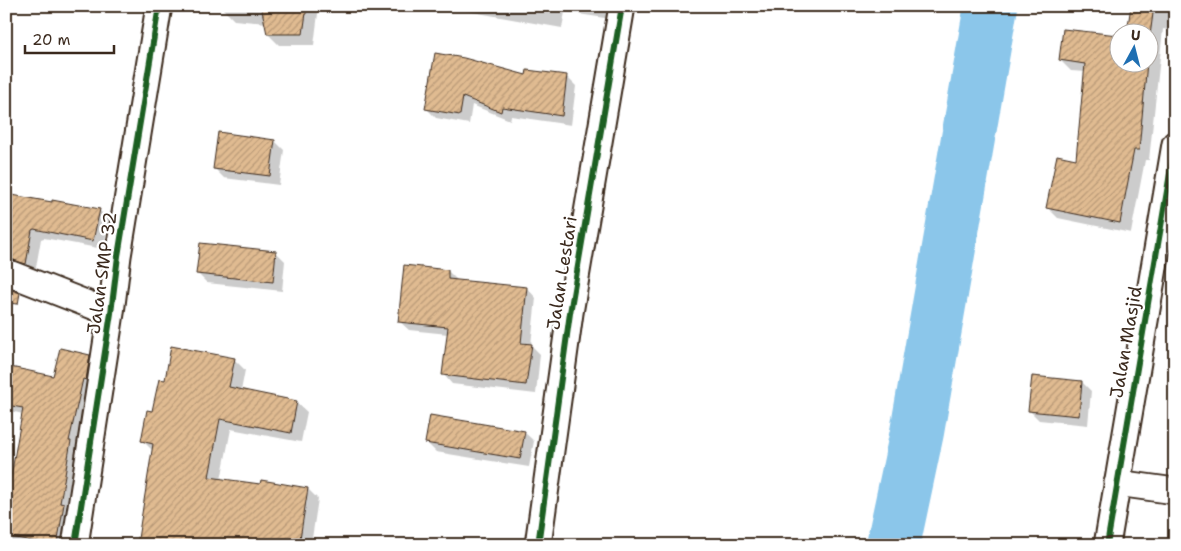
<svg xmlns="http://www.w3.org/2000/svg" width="1181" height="551" viewBox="0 0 1181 551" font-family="'Shantell Sans',sans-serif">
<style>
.shadow{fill:#0003}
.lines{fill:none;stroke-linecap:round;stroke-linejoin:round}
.river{stroke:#8bc6ea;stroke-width:54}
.building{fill:url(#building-hatch);stroke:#3b2a1e}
.street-casing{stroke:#3b2a1e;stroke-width:29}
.street{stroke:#fff;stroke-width:25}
.cycleway-casing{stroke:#fff;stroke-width:9}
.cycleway{stroke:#1b5e20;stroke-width:6}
.labels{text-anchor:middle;stroke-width:4.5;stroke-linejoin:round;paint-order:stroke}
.street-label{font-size:18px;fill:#3b2a1e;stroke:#fff}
</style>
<defs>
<pattern id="building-hatch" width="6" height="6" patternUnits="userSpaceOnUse" patternTransform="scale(1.25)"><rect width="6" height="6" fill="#e0bb91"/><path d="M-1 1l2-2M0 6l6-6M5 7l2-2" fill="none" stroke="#b79876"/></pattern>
</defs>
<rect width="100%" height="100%" fill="#fff"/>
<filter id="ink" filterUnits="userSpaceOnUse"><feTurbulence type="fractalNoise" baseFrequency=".02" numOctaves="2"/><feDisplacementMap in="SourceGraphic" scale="10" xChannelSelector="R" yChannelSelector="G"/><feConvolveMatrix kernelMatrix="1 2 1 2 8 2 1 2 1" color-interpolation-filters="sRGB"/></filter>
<g filter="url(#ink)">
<path class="shadow" d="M 224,6 L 319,6 L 314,45 L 279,45 L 268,34 L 266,23 L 234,20 L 223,9 Z
M 439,6 L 621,6 L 618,20 L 565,12 L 562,28 Z
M 1132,6 L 1175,6 L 1175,31 L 1163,29 L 1149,160 L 1145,160 L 1131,233 L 1058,218 L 1048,208 L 1077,161 L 1086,72 L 1071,71 L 1060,60 L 1064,30 L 1118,37 L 1118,62 L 1148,62 L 1148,32 L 1128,32 Z
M 464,60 L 527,76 L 566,76 L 576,86 L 571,125 L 511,116 L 510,120 L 472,105 L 469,124 L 436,118 L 427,109 Z
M 275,141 L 284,150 L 279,185 L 224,178 L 214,168 Z
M 6,195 L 99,210 L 109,220 L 103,249 L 44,238 L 41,239 L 35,273 L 6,269 Z
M 276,252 L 285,261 L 282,291 L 207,283 L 198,274 Z
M 448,271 L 458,281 L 527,288 L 536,298 L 531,345 L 540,354 L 536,394 L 452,384 L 443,374 L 448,334 L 409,330 L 399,321 Z
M 89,356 L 98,365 L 66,545 L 6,545 L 6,508 L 23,414 L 10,411 L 6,408 L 6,367 L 54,378 Z
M 234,359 L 245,370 L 241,391 L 296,402 L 307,412 L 301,442 L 231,429 L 221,480 L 261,485 L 308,489 L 318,499 L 311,545 L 139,545 L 153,451 L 143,441 L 166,382 Z
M 1082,382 L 1091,391 L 1088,425 L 1039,420 L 1030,411 Z
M 524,432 L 534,441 L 529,467 L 436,452 L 427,443 Z
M 405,538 L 449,545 L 404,545 Z"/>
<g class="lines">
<path class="river" d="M 893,545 L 917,432 L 991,6"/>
</g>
<path class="building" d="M 261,6 L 307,6 L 303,34 L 267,34 Z
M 1131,6 L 1154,6 L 1148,50 L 1148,32 L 1127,32 Z
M 1063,29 L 1118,35 L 1118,62 L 1147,62 L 1139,150 L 1134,150 L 1120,223 L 1046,208 L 1057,155 L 1076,159 L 1085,64 L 1059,60 Z
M 435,53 L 464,58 L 526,75 L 527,70 L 567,75 L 562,116 L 502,107 L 501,112 L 463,97 L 460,115 L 425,109 Z
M 218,132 L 275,140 L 270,176 L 213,169 Z
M 6,194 L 52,202 L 52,200 L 100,209 L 93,241 L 34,229 L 32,230 L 26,264 L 6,258 Z
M 200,243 L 276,251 L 273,282 L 196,274 Z
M 404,265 L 448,270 L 448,279 L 527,287 L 521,343 L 532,344 L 526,385 L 442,375 L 448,327 L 398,322 Z
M 6,288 L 20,293 L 18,304 L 6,303 Z
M 171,346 L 235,358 L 229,387 L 297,401 L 291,433 L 220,419 L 209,477 L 260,484 L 261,480 L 308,488 L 299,545 L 137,545 L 153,444 L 141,441 L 147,410 L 152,411 L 159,379 L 165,380 Z
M 60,348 L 90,355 L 86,380 L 83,379 L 69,441 L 71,441 L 60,503 L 64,504 L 57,545 L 53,545 L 6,536 L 6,505 L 23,408 L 6,405 L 6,366 L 53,376 Z
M 1032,376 L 1082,381 L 1079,416 L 1028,411 Z
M 430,415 L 525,431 L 520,459 L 425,443 Z"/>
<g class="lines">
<defs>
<path id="street" d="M 6,272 L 111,313
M 1117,483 L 1175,491
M 75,545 L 111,313 L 118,256 L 159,6
M 538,545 L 570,313 L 622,6
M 1107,545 L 1175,144"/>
</defs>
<use href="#street" class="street-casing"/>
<use href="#street" class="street"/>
<defs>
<path id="cycleway" d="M 75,545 L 111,313 L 118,256 L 159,6
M 538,545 L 570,313 L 622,6
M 1107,545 L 1175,144"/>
</defs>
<use href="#cycleway" class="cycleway-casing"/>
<use href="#cycleway" class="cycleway"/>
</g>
</g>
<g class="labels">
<g class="street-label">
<text transform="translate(102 273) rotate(-82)" y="6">Jalan SMP 32</text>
<text transform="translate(562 273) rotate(-81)" y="6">Jalan Lestari</text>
<text transform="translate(1126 342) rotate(-80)" y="6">Jalan Masjid</text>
</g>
</g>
<rect width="1181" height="551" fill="none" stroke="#fff" stroke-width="25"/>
<rect x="12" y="12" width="1156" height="526" fill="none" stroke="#3b2a1e" stroke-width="2" filter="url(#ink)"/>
<g transform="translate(1134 48) rotate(7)"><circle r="24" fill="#ffffff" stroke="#b1aaa5"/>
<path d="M0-4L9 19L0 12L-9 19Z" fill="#1f6fb2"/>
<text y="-8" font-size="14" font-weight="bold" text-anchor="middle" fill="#3b2a1e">U</text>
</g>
<path d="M25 45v8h89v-8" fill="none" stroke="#3b2a1e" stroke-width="2.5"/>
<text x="32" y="45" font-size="15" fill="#3b2a1e" stroke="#ffffff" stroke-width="4" paint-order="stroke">20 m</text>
</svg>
